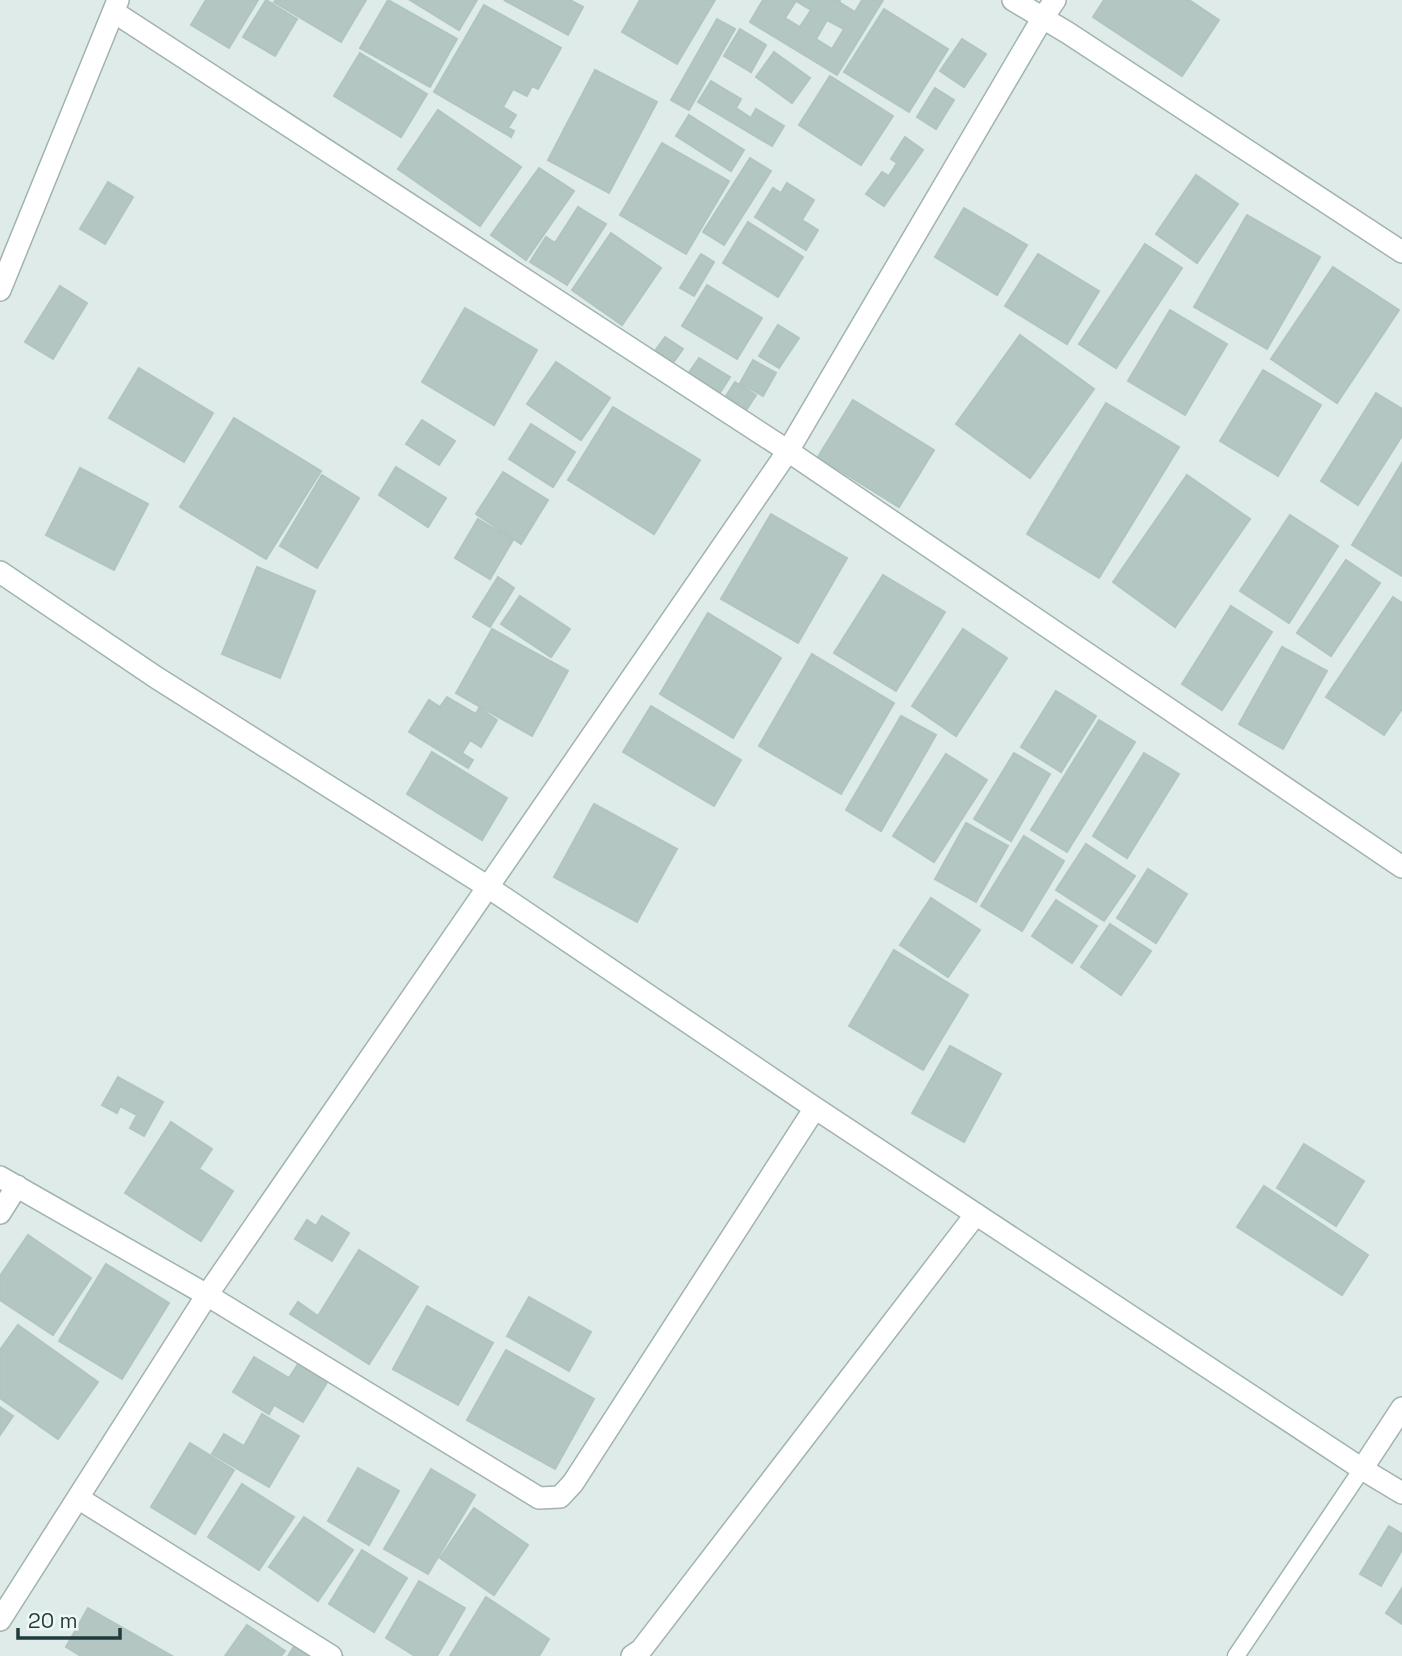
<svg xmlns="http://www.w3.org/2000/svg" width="1402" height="1656" viewBox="0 0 1402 1656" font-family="'Space Grotesk',sans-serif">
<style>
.building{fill:#b3c6c2;stroke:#b0c5c1;stroke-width:2;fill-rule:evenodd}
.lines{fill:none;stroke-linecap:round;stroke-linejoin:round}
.service-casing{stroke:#a1b3b1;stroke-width:19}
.minor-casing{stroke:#a1b3b1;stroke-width:24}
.tertiary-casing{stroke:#a1b3b1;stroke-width:24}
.service{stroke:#fff;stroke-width:16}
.minor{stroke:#fff;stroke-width:21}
.tertiary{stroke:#fff;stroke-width:21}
</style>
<rect width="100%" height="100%" fill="#deebe8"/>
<path class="building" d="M 206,0 L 258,0 L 229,48 L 191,25 Z
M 266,0 L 297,19 L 275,56 L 243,37 Z
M 276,0 L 366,0 L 341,42 L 274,2 Z
M 388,0 L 457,39 L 430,87 L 360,48 Z
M 410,0 L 477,0 L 459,30 Z
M 504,0 L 570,0 L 583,7 L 568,35 Z
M 640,0 L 715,0 L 677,64 L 622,32 Z
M 763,0 L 840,0 L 839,2 L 855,12 L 862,0 L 883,0 L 837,75 L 750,22 ZM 796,1 L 811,10 L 800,27 L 785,18 ZM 827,20 L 844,29 L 832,49 L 816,39 Z
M 1104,0 L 1189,0 L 1219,20 L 1182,76 L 1093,17 Z
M 484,5 L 561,48 L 538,89 L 532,86 L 527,96 L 513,89 L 503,107 L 516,115 L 508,128 L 514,131 L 511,137 L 434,92 Z
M 884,9 L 948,49 L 909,112 L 844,72 Z
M 717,19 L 735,29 L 689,110 L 671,100 Z
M 740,29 L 766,45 L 751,72 L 724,56 Z
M 962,39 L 986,54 L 964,87 L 940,71 Z
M 774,52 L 810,78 L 792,103 L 756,77 Z
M 360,53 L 427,94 L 401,137 L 334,96 Z
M 595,70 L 657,102 L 609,193 L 548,160 Z
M 830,76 L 893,116 L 861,165 L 799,125 Z
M 711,81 L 741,99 L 736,108 L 751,118 L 756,109 L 784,126 L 772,146 L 698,102 Z
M 935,88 L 954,100 L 936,129 L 917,117 Z
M 438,110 L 521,167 L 480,226 L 398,169 Z
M 689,115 L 744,150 L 731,171 L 676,136 Z
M 905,137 L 923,150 L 884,206 L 866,194 L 882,172 L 889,176 L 897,163 L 891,159 Z
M 662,143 L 729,181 L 686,254 L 620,215 Z
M 750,158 L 771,171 L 724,245 L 703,232 Z
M 539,168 L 574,191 L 526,260 L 491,235 Z
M 1196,175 L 1238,204 L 1197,263 L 1156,234 Z
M 108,182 L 133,197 L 105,244 L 80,229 Z
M 787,183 L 814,200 L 802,220 L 818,230 L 806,250 L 755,217 L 773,188 L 781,193 Z
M 578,207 L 606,224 L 567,285 L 530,262 L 546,237 L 555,243 Z
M 964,208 L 1027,245 L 997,295 L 935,257 Z
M 1247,215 L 1320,257 L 1267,349 L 1194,307 Z
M 748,222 L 803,257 L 778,297 L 723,263 Z
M 611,233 L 661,268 L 622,325 L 572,290 Z
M 1145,244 L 1182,268 L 1116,368 L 1079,344 Z
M 701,254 L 714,262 L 694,296 L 680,288 Z
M 1038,254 L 1099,291 L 1067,344 L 1005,306 Z
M 1333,267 L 1399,310 L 1337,403 L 1271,359 Z
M 707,285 L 762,318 L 737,359 L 682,326 Z
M 60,286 L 87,303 L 53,359 L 25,342 Z
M 465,308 L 537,350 L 494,425 L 422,382 Z
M 1170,310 L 1227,344 L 1185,415 L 1128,381 Z
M 778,325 L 799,338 L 779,368 L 759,356 Z
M 1020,335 L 1094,389 L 1030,478 L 956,424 Z
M 665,337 L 683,349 L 673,363 L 655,351 Z
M 699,358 L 730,377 L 719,394 L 688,374 Z
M 753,360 L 776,373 L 763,396 L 740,383 Z
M 556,362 L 610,398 L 581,440 L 527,404 Z
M 139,368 L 213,413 L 184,462 L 109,418 Z
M 1263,370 L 1321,405 L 1278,476 L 1220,441 Z
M 735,382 L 756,395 L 747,409 L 726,396 Z
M 1376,393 L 1402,409 L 1402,436 L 1358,505 L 1321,481 Z
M 853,400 L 934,450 L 899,507 L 818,457 Z
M 1106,403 L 1179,447 L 1099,578 L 1027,534 Z
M 613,407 L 700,460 L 654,534 L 568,480 Z
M 234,418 L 321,471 L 266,559 L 180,507 Z
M 422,420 L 455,441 L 439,465 L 406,444 Z
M 531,424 L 575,452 L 553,487 L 509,459 Z
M 1402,463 L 1402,576 L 1352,545 Z
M 396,467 L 446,498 L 428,527 L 379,495 Z
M 80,468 L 148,504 L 114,570 L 46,535 Z
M 503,472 L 548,500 L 521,544 L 476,514 Z
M 322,475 L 359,498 L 317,568 L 280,546 Z
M 1187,475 L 1250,519 L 1175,627 L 1113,582 Z
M 771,514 L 847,558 L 798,643 L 721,599 Z
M 1290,515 L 1338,546 L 1289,623 L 1240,591 Z
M 478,519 L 513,540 L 490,579 L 455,558 Z
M 1346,560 L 1380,583 L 1331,656 L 1297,633 Z
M 257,567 L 315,591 L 280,678 L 222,654 Z
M 883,575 L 945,612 L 896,691 L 834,653 Z
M 498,577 L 514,588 L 490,627 L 473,617 Z
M 520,596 L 570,629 L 551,657 L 501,624 Z
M 1393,597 L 1402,603 L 1402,709 L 1384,735 L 1326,697 Z
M 1231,606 L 1272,632 L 1222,710 L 1182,684 Z
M 708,613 L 781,658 L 733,738 L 660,694 Z
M 492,629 L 568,671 L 532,736 L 456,693 Z
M 963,629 L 1007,658 L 956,736 L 912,706 Z
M 1282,647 L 1327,671 L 1283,749 L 1239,724 Z
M 812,654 L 894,703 L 841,794 L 759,746 Z
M 1056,691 L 1096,716 L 1061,772 L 1021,747 Z
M 447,697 L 476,714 L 479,708 L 497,720 L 481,747 L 470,740 L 462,753 L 473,760 L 468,768 L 409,732 L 429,700 L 440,707 Z
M 651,706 L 741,760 L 714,806 L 623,752 Z
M 901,716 L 936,735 L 881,831 L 846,810 Z
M 1099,720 L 1135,742 L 1067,852 L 1031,830 Z
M 432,752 L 507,798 L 482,840 L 407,794 Z
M 1014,753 L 1050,774 L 1011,841 L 974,819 Z
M 1144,753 L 1179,774 L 1127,858 L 1093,836 Z
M 946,754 L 987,780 L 934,862 L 893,836 Z
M 594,804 L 677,849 L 637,922 L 554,877 Z
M 966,823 L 1008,846 L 976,902 L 935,879 Z
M 1024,836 L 1064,861 L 1022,931 L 981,906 Z
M 1086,844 L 1135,876 L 1104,921 L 1056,890 Z
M 1148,869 L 1187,894 L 1156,943 L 1117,918 Z
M 931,898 L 980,930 L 948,977 L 900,945 Z
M 1056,900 L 1097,926 L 1072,963 L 1032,936 Z
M 1110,924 L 1151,951 L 1121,995 L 1081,967 Z
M 894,950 L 968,995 L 923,1070 L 849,1026 Z
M 950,1046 L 1001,1074 L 964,1142 L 912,1113 Z
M 118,1077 L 163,1102 L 144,1136 L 130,1128 L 137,1115 L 120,1106 L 117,1113 L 102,1105 Z
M 171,1122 L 212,1149 L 199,1169 L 233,1191 L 201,1241 L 125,1193 Z
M 1304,1144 L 1364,1181 L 1336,1226 L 1277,1188 Z
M 1264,1186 L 1368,1255 L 1342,1295 L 1237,1227 Z
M 322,1216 L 349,1233 L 332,1261 L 295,1239 L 307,1220 L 316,1226 Z
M 28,1235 L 91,1278 L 53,1335 L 0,1300 L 0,1276 Z
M 359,1250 L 418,1287 L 369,1364 L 290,1314 L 298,1302 L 318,1316 Z
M 106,1264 L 169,1303 L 122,1379 L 59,1341 Z
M 529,1297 L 591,1332 L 569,1371 L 507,1336 Z
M 427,1306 L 493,1343 L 458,1405 L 393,1369 Z
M 18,1325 L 98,1382 L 58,1439 L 0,1398 L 0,1350 Z
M 506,1350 L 594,1399 L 555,1469 L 467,1420 Z
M 254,1357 L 289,1378 L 300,1361 L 329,1379 L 303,1422 L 274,1405 L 269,1414 L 233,1392 Z
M 0,1407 L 13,1416 L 0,1435 Z
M 262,1414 L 299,1436 L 269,1487 L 212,1454 L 224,1434 L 244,1446 Z
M 190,1443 L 234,1470 L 195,1534 L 151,1507 Z
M 358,1468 L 399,1491 L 369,1545 L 328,1521 Z
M 431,1469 L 475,1495 L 428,1574 L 384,1549 Z
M 242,1484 L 294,1517 L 259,1570 L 208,1537 Z
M 474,1508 L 528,1545 L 494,1595 L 440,1558 Z
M 304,1517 L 353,1550 L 318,1601 L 269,1567 Z
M 1389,1526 L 1402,1534 L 1402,1550 L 1381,1586 L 1360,1574 Z
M 362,1550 L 407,1578 L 374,1632 L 329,1604 Z
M 419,1581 L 465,1608 L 437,1656 L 415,1656 L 386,1638 Z
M 1402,1588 L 1402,1624 L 1386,1613 Z
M 486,1597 L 549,1639 L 539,1656 L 450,1656 Z
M 88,1608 L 172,1656 L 81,1656 L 66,1647 Z
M 247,1625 L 285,1651 L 281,1656 L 225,1656 Z
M 304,1631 L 343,1656 L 288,1656 Z"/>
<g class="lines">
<defs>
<path id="service" d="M 1236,1656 L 1362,1469"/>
<path id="minor" d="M 1013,0 L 1068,33 L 1402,252
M 114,12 L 788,451 L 1402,867
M 0,572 L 157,678 L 488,887 L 815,1108 L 1362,1469 L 1402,1493
M 0,1177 L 207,1295 L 539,1498 L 560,1497 L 573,1483 L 815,1108
M 0,1213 L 17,1186
M 1362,1469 L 1402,1408
M 78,1498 L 331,1656
M 0,1620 L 207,1295 L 788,451 L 1042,19 L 1055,0
M 632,1656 L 641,1650 L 976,1214"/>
<path id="tertiary" d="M 0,290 L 118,0"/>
</defs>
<use href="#service" class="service-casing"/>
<use href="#minor" class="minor-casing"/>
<use href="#tertiary" class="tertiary-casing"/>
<use href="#service" class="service"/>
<use href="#minor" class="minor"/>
<use href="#tertiary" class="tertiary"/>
</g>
<path d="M18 1628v10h102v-10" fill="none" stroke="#1f3b3b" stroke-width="3.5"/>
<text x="28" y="1628" font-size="21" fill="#1f3b3b" stroke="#eff7f5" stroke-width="5" paint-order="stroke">20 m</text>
</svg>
